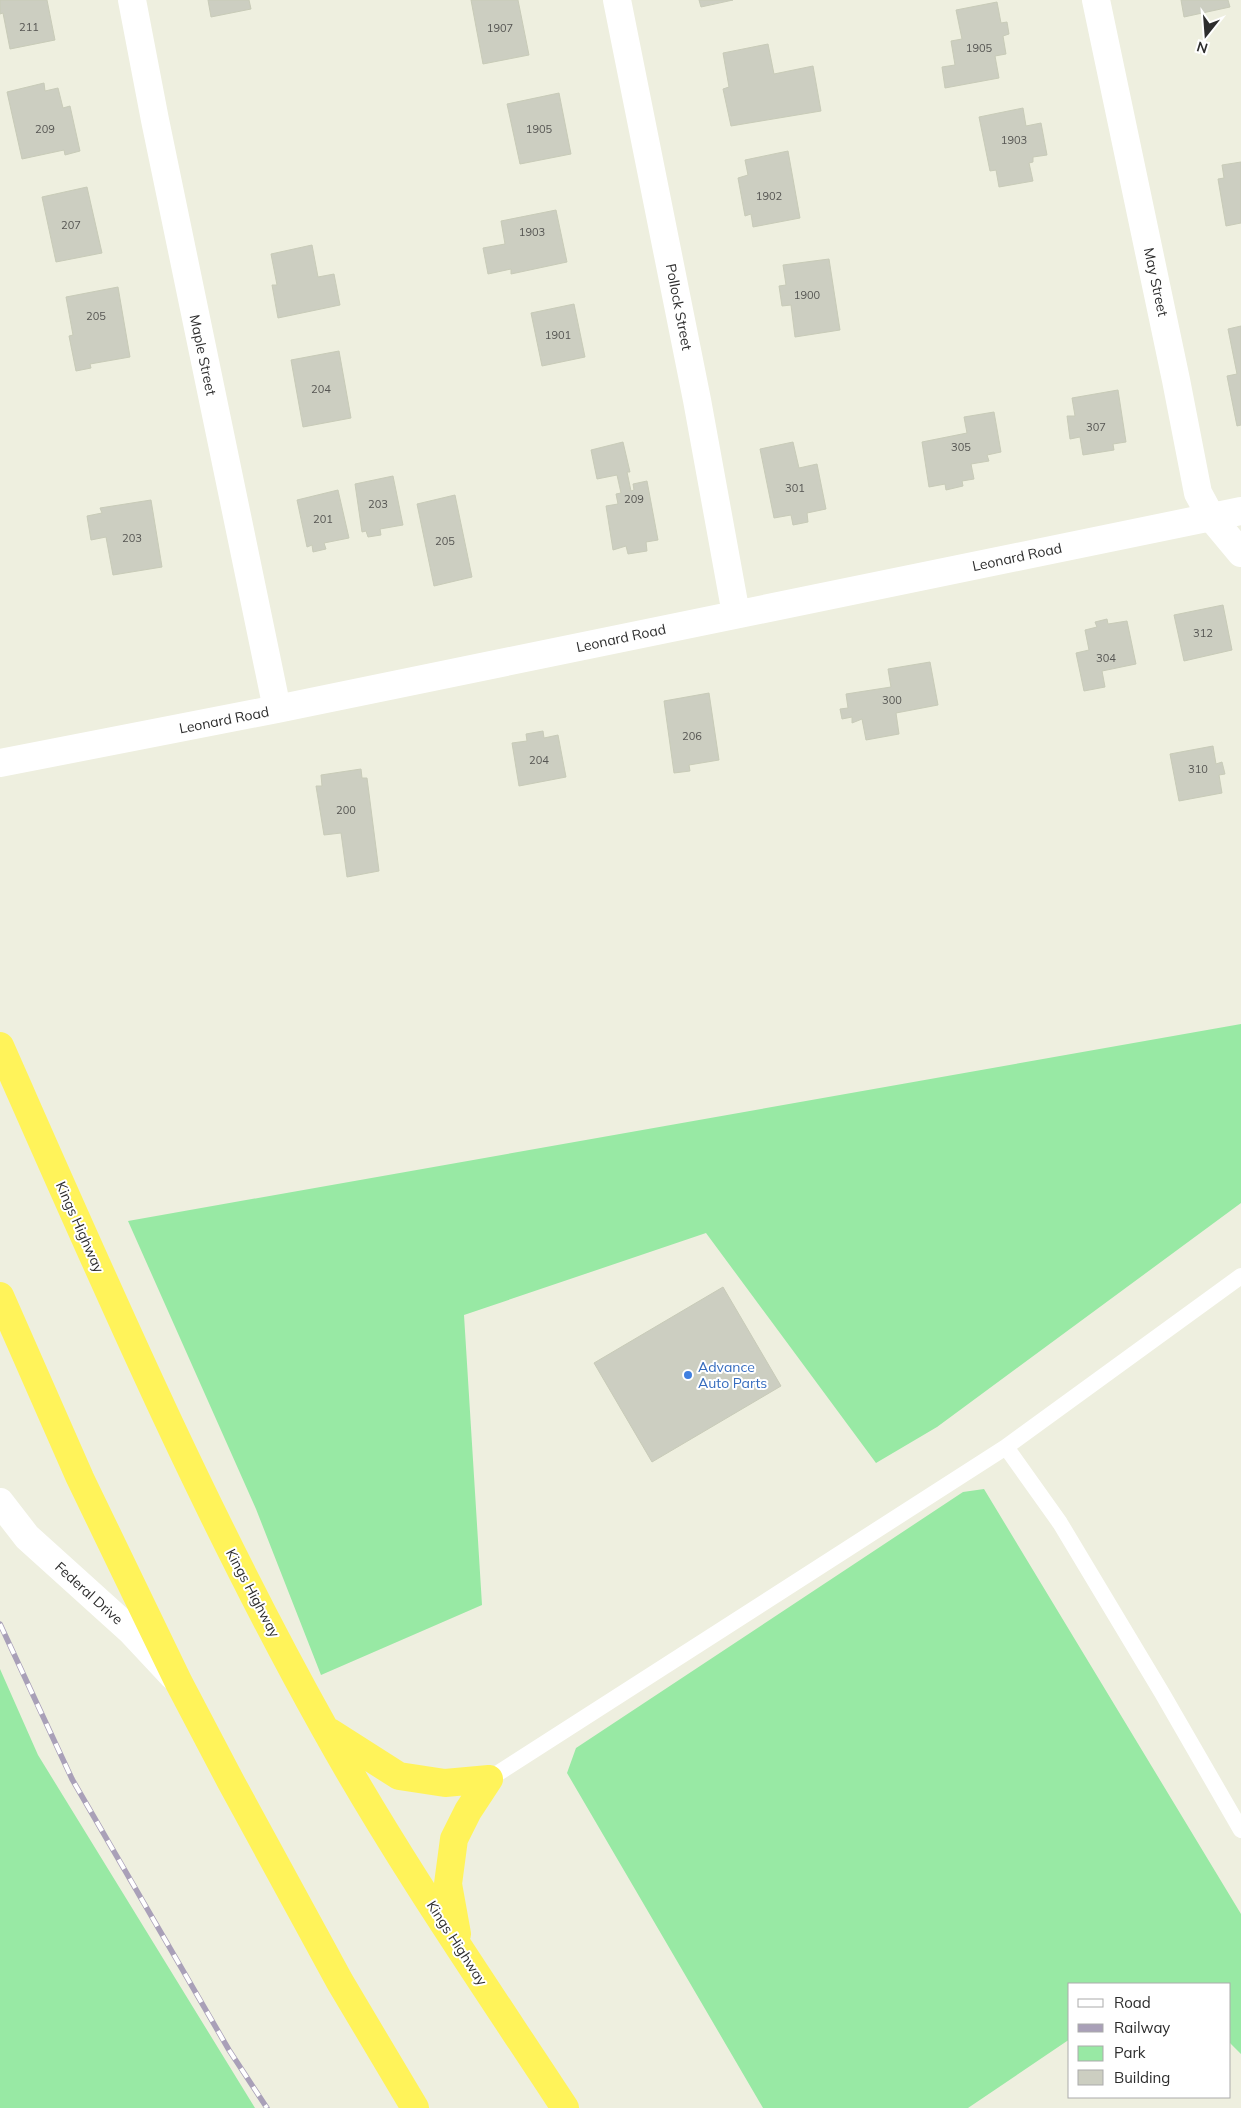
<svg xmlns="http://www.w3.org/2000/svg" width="1241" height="2108" viewBox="0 0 1241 2108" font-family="Mulish,sans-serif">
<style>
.green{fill:#98e9a4}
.building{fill:#cccec1;stroke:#c8cbb8}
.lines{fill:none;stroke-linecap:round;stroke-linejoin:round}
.lane{stroke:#fff;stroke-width:16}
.street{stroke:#fff;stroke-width:28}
.highway{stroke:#fff35a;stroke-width:28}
.rail-casing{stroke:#a9a0b8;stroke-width:5.5}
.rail{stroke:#fff;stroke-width:4;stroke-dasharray:11;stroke-linecap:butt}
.shop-dot{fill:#3f7fe0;stroke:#fff;stroke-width:2}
.labels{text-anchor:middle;stroke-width:4;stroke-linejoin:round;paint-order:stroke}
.number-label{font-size:11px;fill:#555552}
.street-label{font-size:14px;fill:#2d2d2d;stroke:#fff}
.shop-label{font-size:14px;fill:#366cbe;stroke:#fff;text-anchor:start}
</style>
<rect width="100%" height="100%" fill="#eeefdf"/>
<path class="green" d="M 1241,1024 L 1241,1203 L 937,1427 L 876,1463 L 706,1233 L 464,1315 L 482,1605 L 321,1675 L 256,1509 L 128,1221 Z
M 984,1489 L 1241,1914 L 1241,2054 L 1230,2043 L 1230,1984 L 1070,1984 L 1070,2039 L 968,2108 L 763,2108 L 567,1773 L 576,1748 L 963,1492 Z
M 0,1669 L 38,1755 L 255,2108 L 0,2108 Z"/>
<path class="building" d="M 0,0 L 47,0 L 55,40 L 10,49 L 3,13 L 0,14 Z
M 208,0 L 249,0 L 251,9 L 211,17 Z
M 471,0 L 518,0 L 529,55 L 483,64 Z
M 699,0 L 733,0 L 701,7 Z
M 1181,0 L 1228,0 L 1230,7 L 1184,17 Z
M 997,2 L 1001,23 L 1007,22 L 1009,34 L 1003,36 L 1006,54 L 995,56 L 999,78 L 945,88 L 942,67 L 955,65 L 951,41 L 962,39 L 956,10 Z
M 768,44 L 774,74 L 813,66 L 821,111 L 731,126 L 723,89 L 729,87 L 723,53 Z
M 44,83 L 45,91 L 58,88 L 63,108 L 70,106 L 80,151 L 65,155 L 64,150 L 22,159 L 7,92 Z
M 559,93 L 571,154 L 520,164 L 507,104 Z
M 1023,108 L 1026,126 L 1041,123 L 1047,155 L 1033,157 L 1033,162 L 1029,163 L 1033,181 L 999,187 L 996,170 L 990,171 L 979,117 Z
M 788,151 L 800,218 L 753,227 L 751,214 L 745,216 L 738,178 L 748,175 L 745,160 Z
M 1241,162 L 1241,223 L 1226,226 L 1218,179 L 1224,178 L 1222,165 Z
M 87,187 L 102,253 L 56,262 L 42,197 Z
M 556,210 L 567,262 L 511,274 L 511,269 L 488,274 L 483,248 L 505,244 L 501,221 Z
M 312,245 L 318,277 L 334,274 L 340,305 L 278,318 L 272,285 L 277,285 L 271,254 Z
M 829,259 L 840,330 L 795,337 L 791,305 L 782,306 L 779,286 L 786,285 L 783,265 Z
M 118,287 L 130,357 L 90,364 L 91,368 L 76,371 L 69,336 L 73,335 L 66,297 Z
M 574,304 L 585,357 L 542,366 L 531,313 Z
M 1241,326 L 1241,425 L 1237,426 L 1227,376 L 1237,374 L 1228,329 Z
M 339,351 L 351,418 L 303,427 L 291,360 Z
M 1118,390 L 1126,442 L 1113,444 L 1114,450 L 1083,455 L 1080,437 L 1070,439 L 1067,416 L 1075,416 L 1072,398 Z
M 994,412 L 1001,452 L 987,455 L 989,461 L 971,464 L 974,479 L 962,481 L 963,486 L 946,490 L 945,484 L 929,487 L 922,442 L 967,433 L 964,417 Z
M 623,442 L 630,472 L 627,472 L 631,491 L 634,490 L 633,484 L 647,481 L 658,540 L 646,542 L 647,551 L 628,554 L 626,546 L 613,550 L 606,506 L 618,504 L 616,494 L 621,493 L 617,475 L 597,479 L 591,450 Z
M 793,442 L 799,468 L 817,464 L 826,509 L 807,513 L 808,522 L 793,525 L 791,515 L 774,518 L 760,449 Z
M 393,476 L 403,525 L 380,529 L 381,535 L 368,537 L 366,531 L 362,532 L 355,484 Z
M 338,490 L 349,538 L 324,543 L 326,549 L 313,552 L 312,545 L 307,547 L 297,500 Z
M 455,495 L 472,577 L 434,586 L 417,504 Z
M 151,500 L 162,567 L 113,575 L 106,537 L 91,540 L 87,516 L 102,513 L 100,508 Z
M 1223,605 L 1232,650 L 1184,661 L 1174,615 Z
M 1107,619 L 1108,624 L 1127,621 L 1136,664 L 1102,671 L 1105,687 L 1084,691 L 1076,653 L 1089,650 L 1085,630 L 1097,627 L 1095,622 Z
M 930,662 L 938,705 L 896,713 L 899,734 L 866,740 L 862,719 L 852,723 L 852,717 L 842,719 L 840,709 L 848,708 L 846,694 L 891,687 L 888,669 Z
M 709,693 L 719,760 L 689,765 L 690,771 L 674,773 L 664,701 Z
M 543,731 L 544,738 L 558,735 L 566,777 L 519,786 L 512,743 L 527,741 L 526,734 Z
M 1213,746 L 1216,764 L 1222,762 L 1225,774 L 1219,775 L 1222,793 L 1179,801 L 1170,754 Z
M 361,769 L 362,778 L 367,778 L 379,871 L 347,877 L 341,833 L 324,835 L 316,786 L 322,786 L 321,775 Z
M 723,1287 L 781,1386 L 652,1462 L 594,1363 Z"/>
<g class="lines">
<path class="lane" d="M 1006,1447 L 1060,1523 L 1162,1693 L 1241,1830
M 489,1779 L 1006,1447 L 1241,1276"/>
<path class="street" d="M 132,0 L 155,120 L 277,709
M 617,0 L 697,400 L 736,614
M 1096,0 L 1176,380 L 1198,493 L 1211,517 L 1241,553
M 0,763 L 277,709 L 1241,511
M 0,1502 L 27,1537 L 130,1630 L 173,1676"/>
<path class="highway" d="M 0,1046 C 102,1277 202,1509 325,1729 C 398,1860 483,1983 565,2108
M 0,1296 L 80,1478 L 179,1683 L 231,1782 L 340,1982 L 415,2108
M 330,1732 L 399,1776 L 445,1783 L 489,1779
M 457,1934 L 448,1884 L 454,1839 L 468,1811 L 489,1779"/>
<defs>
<path id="rail" d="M 0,1624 L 72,1779 L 229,2050 L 267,2108"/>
</defs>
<use href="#rail" class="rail-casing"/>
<use href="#rail" class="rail"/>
</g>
<circle class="shop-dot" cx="688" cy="1375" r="5"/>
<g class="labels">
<g class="number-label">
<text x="29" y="31">211</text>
<text x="500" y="32">1907</text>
<text x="979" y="52">1905</text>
<text x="45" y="133">209</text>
<text x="539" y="133">1905</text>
<text x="1014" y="144">1903</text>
<text x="769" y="200">1902</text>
<text x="71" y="229">207</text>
<text x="532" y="236">1903</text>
<text x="807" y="299">1900</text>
<text x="96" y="320">205</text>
<text x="558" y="339">1901</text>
<text x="321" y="393">204</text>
<text x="1096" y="431">307</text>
<text x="961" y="451">305</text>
<text x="795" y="492">301</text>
<text x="634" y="503">209</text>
<text x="378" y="508">203</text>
<text x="323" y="523">201</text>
<text x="132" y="542">203</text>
<text x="445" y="545">205</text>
<text x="1203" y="637">312</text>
<text x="1106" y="662">304</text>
<text x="892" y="704">300</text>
<text x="692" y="740">206</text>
<text x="539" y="764">204</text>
<text x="1198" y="773">310</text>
<text x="346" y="814">200</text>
</g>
<g class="street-label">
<text transform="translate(1156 282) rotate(78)" y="5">May Street</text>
<text transform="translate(679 307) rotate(79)" y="5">Pollock Street</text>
<text transform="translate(203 355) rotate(78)" y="5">Maple Street</text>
<text transform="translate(1017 557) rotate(-12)" y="5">Leonard Road</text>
<text transform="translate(621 638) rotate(-12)" y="5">Leonard Road</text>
<text transform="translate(224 720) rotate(-11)" y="5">Leonard Road</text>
<text transform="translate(80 1227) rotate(66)" y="5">Kings Highway</text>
<text transform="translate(89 1593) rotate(42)" y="5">Federal Drive</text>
<text transform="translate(253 1593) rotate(62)" y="5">Kings Highway</text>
<text transform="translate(457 1943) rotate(57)" y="5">Kings Highway</text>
</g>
<g class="shop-label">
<text x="698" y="1372">Advance<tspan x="698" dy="16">Auto Parts</tspan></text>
</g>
</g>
<rect x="1068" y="1983" width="162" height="115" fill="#ffffff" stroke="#ababab"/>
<rect x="1078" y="1999" width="25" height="8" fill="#ffffff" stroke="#ababab"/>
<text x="1114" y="2008" font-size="15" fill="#2d2d2d">Road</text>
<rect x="1078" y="2024" width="25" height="8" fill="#a9a0b8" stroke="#ababab"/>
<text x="1114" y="2033" font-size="15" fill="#2d2d2d">Railway</text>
<rect x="1078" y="2046" width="25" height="15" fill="#98e9a4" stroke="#ababab"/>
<text x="1114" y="2058" font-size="15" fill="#2d2d2d">Park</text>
<rect x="1078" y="2070" width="25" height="15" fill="#cccec1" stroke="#ababab"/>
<text x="1114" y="2083" font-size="15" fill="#2d2d2d">Building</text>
<g transform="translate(1206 35) rotate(197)" stroke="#ffffff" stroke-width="4" paint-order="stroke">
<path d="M0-4L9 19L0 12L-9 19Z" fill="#2d2d2d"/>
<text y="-8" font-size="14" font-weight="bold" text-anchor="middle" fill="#2d2d2d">N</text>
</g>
</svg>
